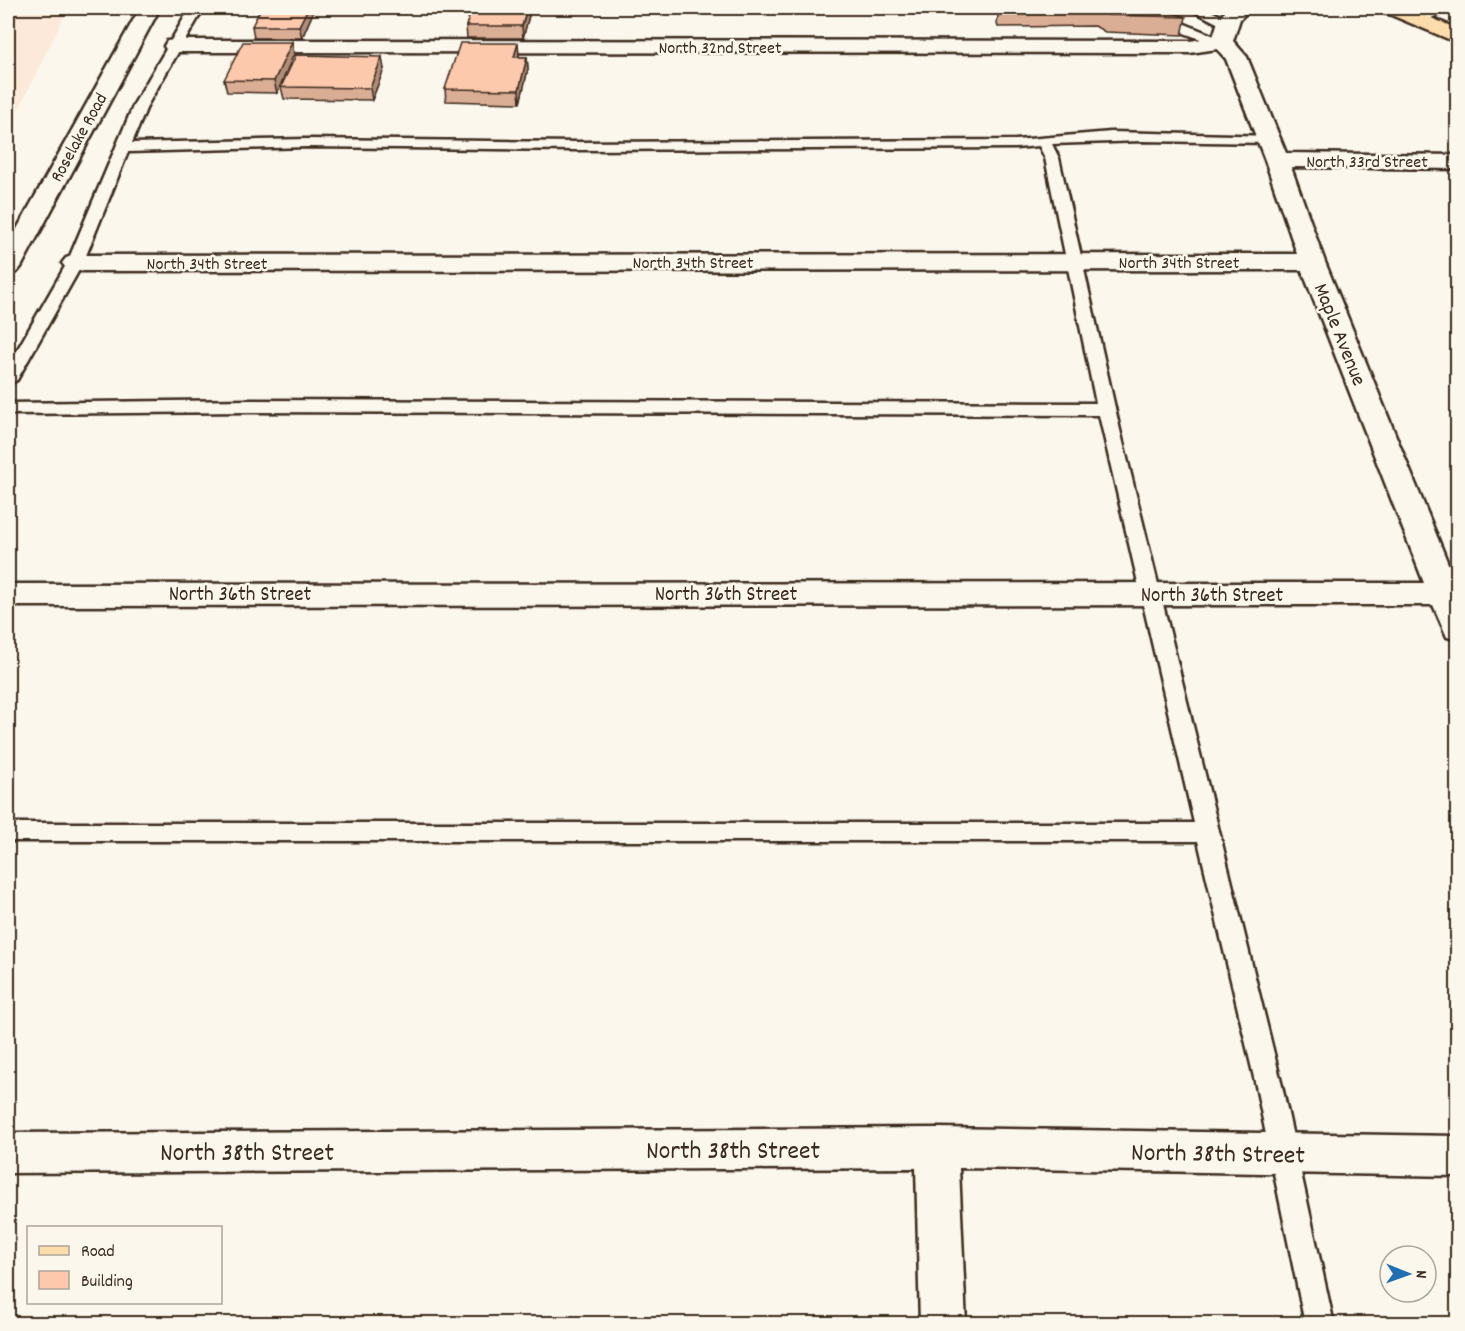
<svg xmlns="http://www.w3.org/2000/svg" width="1465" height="1331" viewBox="0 0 1465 1331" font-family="Dekko,sans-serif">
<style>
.built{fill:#fce9d9}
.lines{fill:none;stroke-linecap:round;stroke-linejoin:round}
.lane-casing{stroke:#3b2a1e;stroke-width:5}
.street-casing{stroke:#3b2a1e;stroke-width:5}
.primary-casing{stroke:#3b2a1e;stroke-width:5}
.lane{fill:#fbf7ec;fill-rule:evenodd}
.street{fill:#fbf7ec;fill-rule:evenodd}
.primary{fill:#fddcac;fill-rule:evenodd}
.wall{fill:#daad95;stroke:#3b2a1e;stroke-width:1.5}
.shaded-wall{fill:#b18d79;stroke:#3b2a1e;stroke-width:1.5}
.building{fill:#fdc9ad;stroke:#3b2a1e;stroke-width:1.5}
.labels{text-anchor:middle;stroke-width:5;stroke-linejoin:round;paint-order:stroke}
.far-street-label{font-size:18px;fill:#3b2a1e;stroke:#fbf7ec}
.street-label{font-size:21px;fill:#3b2a1e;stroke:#fbf7ec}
.near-street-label{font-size:26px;fill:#3b2a1e;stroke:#fbf7ec}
</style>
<rect width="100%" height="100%" fill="#fbf7ec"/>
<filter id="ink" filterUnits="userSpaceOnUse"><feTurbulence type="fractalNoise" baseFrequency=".0167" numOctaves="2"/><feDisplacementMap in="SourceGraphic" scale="12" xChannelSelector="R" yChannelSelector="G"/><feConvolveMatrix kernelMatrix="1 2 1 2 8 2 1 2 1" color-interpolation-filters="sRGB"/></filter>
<g filter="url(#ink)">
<path class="built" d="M 8,8 L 68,8 L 8,131 Z"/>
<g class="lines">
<defs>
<path id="lane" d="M 190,8 L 204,8 L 148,104 L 132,143 L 307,139 L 577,142 L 1016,140 L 1111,132 L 1274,136 L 1276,139 L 1274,142 L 1269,143 L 1142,141 L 1052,144 L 1059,158 L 1120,430 L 1282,1086 L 1334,1324 L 1305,1324 L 1256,1086 L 1198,841 L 8,841 L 8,823 L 1194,823 L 1099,415 L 250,412 L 8,414 L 8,403 L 250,400 L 1096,403 L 1045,158 L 1039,146 L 1016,148 L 577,150 L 307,147 L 128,152 L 83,263 L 17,380 L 8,385 L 8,366 L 67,263 L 134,104 Z
M 1129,8 L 1146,8 L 1229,42 L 1227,45 L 1217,45 L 1159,24 Z
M 1188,8 L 1205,8 L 1233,22 L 1231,25 L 1221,25 Z
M 1435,8 L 1452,8 L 1423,22 L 1413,22 L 1411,19 Z"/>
<path id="street" d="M 140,8 L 160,8 L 21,267 L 17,272 L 8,275 L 8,245 Z
M 1228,8 L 1251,8 L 1240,19 L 1233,41 L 1247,57 L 1286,153 L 1458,155 L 1458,169 L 1291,167 L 1325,262 L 1458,588 L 1458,640 L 1447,637 L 1433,605 L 8,606 L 8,584 L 1424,583 L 1302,270 L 75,271 L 66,268 L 62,263 L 66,258 L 75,255 L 1297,254 L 1265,160 L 1226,59 L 1217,49 L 1190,53 L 175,52 L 167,51 L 164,46 L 167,41 L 175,40 L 1190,41 L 1213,37 L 1219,18 Z
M 937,1128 L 1458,1136 L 1458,1176 L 959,1168 L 966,1324 L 920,1324 L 916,1168 L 8,1173 L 8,1133 Z"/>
<path id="primary" d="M 1381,8 L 1407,8 L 1458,29 L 1458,43 L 1384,12 Z"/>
</defs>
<use href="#lane" class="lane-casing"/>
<use href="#street" class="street-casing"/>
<use href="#primary" class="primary-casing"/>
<use href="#lane" class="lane"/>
<use href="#street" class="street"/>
<use href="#primary" class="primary"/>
</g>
<path class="wall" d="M 315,8 L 302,38 L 254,38 L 252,26 Z
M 472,8 L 531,8 L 523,38 L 467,38 L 466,26 Z
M 999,8 L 1159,8 L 1186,17 L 1182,35 L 1105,32 L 1095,26 L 998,27 L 997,24 Z
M 292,42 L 294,54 L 277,93 L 227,92 L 224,80 Z
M 519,55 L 519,57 L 527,57 L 528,69 L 520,103 L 446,101 L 445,89 Z
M 384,69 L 372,100 L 284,99 L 281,87 Z"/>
<path class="shaded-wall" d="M 308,8 L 315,8 L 302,38 L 299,26 Z
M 527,8 L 531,8 L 523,38 L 522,26 Z
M 292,42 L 294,54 L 277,93 L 274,81 Z
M 518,43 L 519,55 L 516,69 L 514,57 Z
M 382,57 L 384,69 L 372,100 L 370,88 Z
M 527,57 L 528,69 L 520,103 L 519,90 Z"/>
<path class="building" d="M 261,8 L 308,8 L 299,26 L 252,26 Z
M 472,8 L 527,8 L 522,26 L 466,26 Z
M 1000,8 L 1159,8 L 1186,17 L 1108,15 L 1098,9 L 1000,10 Z
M 243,42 L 292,42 L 274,81 L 224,80 Z
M 460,43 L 518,43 L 514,57 L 527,57 L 519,90 L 445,89 Z
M 296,55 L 382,57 L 370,88 L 281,87 Z"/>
</g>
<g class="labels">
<g class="far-street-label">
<text x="720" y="53">North 32nd Street</text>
<text transform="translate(78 137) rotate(-61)" y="6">Roselake Road</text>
<text x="1367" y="167">North 33rd Street</text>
<text x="693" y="268">North 34th Street</text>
<text x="1179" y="268">North 34th Street</text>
<text x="207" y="269">North 34th Street</text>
</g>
<g class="street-label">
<text transform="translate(1341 334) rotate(68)" y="7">Maple Avenue</text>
<text x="240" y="600">North 36th Street</text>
<text x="726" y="600">North 36th Street</text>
<text x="1212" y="601">North 36th Street</text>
</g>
<g class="near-street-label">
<text x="733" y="1158">North 38th Street</text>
<text x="247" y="1160">North 38th Street</text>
<text transform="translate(1218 1152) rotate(1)" y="9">North 38th Street</text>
</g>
</g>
<rect width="1465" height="1331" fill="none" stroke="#fbf7ec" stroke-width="30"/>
<rect x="15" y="15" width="1435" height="1301" fill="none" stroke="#3b2a1e" stroke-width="2" filter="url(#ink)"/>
<rect x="27" y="1226" width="195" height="78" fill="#fbf7ec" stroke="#aea59a" stroke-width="1.5"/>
<rect x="39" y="1246" width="30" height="9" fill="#fddcac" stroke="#aea59a" stroke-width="1.5"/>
<text x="81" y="1256" font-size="18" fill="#3b2a1e">Road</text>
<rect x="39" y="1271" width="30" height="18" fill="#fdc9ad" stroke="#aea59a" stroke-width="1.5"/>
<text x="81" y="1286" font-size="18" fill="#3b2a1e">Building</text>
<g transform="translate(1408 1274) rotate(91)"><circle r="28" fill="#fbf7ec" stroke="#aea59a" stroke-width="1.5"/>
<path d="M0-4.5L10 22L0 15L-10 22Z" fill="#1f6fb2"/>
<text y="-9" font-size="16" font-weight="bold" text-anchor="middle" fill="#3b2a1e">N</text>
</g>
</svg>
